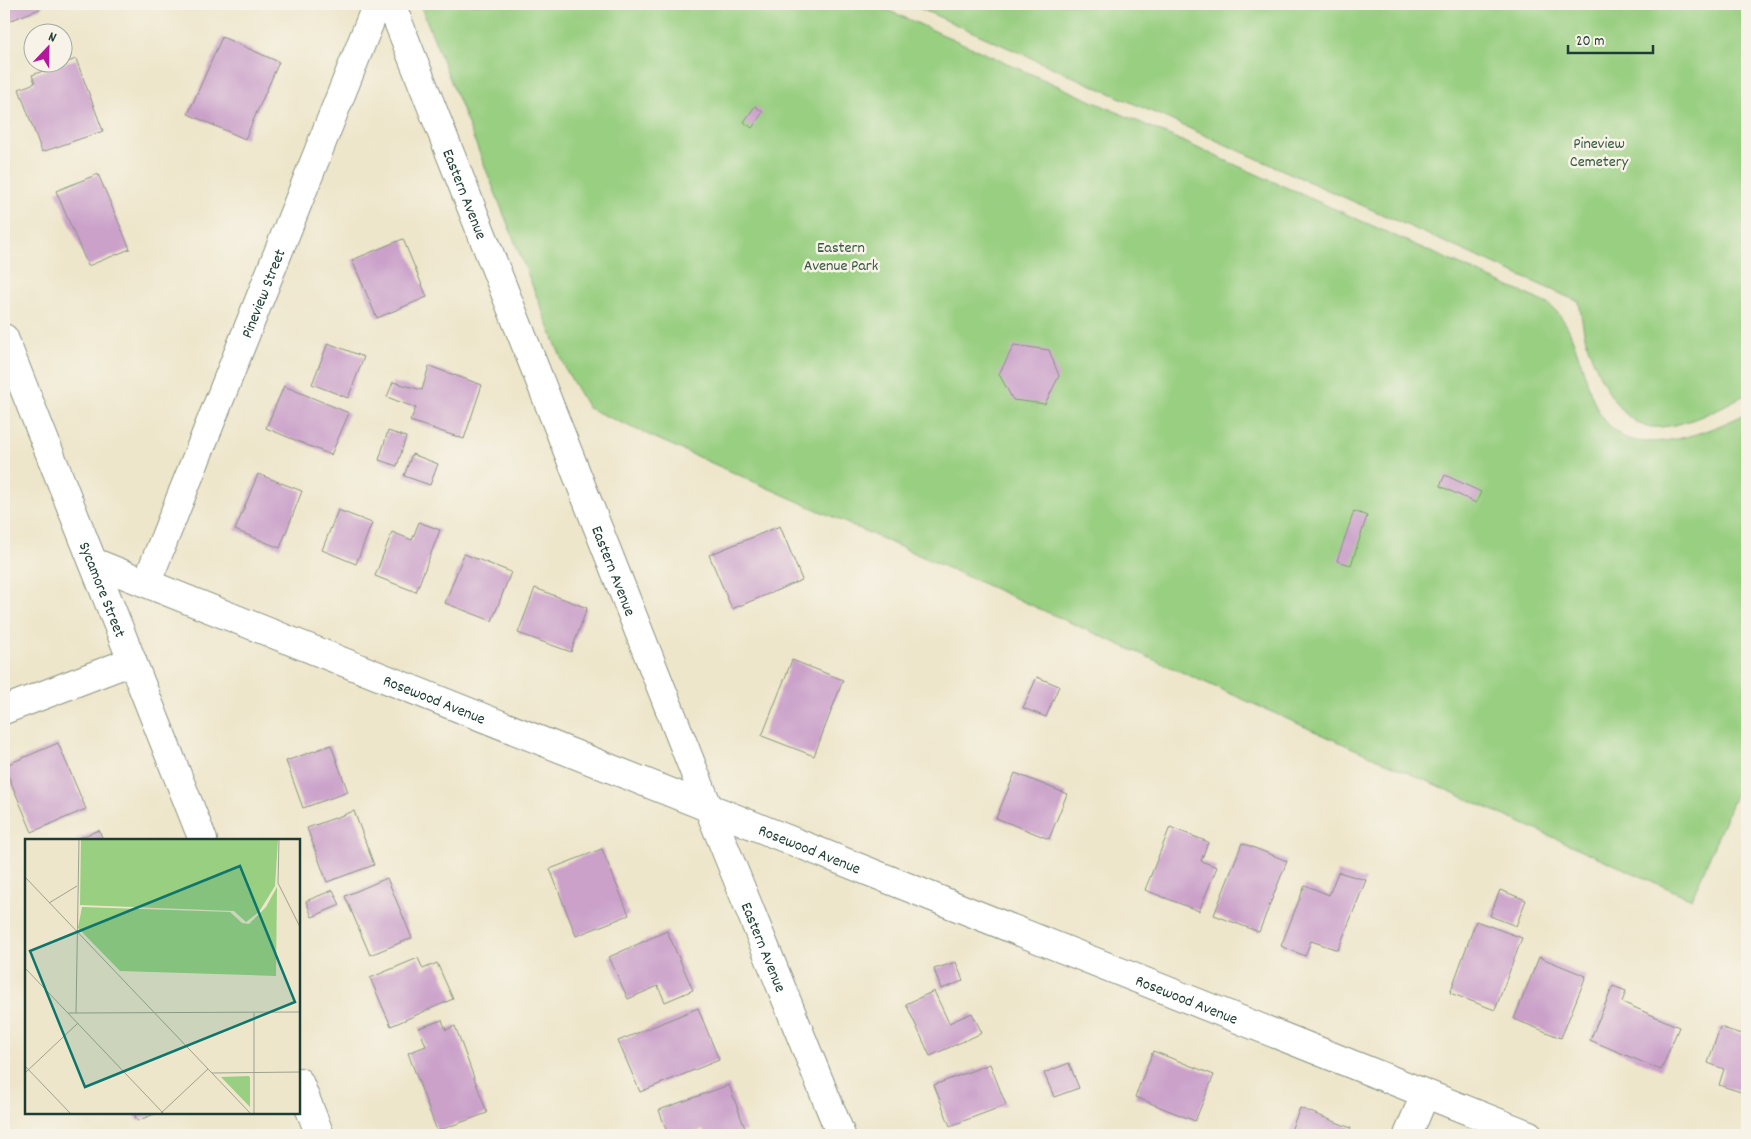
<svg xmlns="http://www.w3.org/2000/svg" width="1751" height="1139" viewBox="0 0 1751 1139" font-family="Dekko,sans-serif">
<style>
.green{fill:#99cf81;stroke:#5c865a}
.building{fill:#cba1ca}
.lines{fill:none;stroke-linecap:round;stroke-linejoin:round}
.minor-casing{stroke:#869280;stroke-width:30}
.minor{stroke:#fff;stroke-width:28}
.labels{text-anchor:middle;stroke-width:5;stroke-linejoin:round;paint-order:stroke}
.park-label{font-size:16px;fill:#375a43;stroke:#f7f3e8}
.street-label{font-size:16px;fill:#1f3d34;stroke:#f7f3e8}
.inset-road{fill:none;stroke:#9ba28f;stroke-width:1}
.view{fill:#0f766e;fill-opacity:0.15;stroke:#0f766e;stroke-width:2.5}
.inset-edge{fill:none;stroke:#1f3d34;stroke-width:2.5}
</style>
<rect width="100%" height="100%" fill="#f7f3e8"/>
<filter id="ink" filterUnits="userSpaceOnUse"><feTurbulence type="fractalNoise" baseFrequency=".02" numOctaves="2"/><feDisplacementMap in="SourceGraphic" scale="10" xChannelSelector="R" yChannelSelector="G"/><feConvolveMatrix kernelMatrix="1 2 1 2 8 2 1 2 1" color-interpolation-filters="sRGB"/></filter>
<filter id="wash" filterUnits="userSpaceOnUse"><feTurbulence type="fractalNoise" baseFrequency=".0096" numOctaves="4" result="noise"/><feDisplacementMap in="SourceGraphic" scale="20" xChannelSelector="R" yChannelSelector="G"/><feGaussianBlur stdDeviation="1.12" result="paint"/><feColorMatrix in="noise" values="0 0 0 0 0 0 0 0 0 0 0 0 0 0 0 0 0 1.4 0 .05"/><feComposite in="paint" operator="in"/></filter>
<g filter="url(#wash)">
<rect width="100%" height="100%" fill="#eee6cb"/>
<path class="green" d="M 420,4 L 874,4 L 1548,304 C 1569,320 1572,339 1581,362 C 1587,381 1593,407 1606,422 C 1610,426 1618,434 1623,437 C 1658,452 1716,429 1747,413 L 1747,766 L 1692,899 L 588,408 L 566,370 Z
M 910,4 L 1747,4 L 1747,394 C 1719,408 1684,429 1651,427 C 1617,425 1591,361 1584,332 C 1582,322 1581,312 1579,302 Z"/>
<g id="blocks">
<path class="building" d="M 4,4 L 40,4 L 42,8 L 4,23 Z
M 222,37 L 279,62 L 245,139 L 188,114 Z
M 76,59 L 103,131 L 42,152 L 19,89 L 35,83 L 32,75 Z
M 755,106 L 763,112 L 752,128 L 744,122 Z
M 98,174 L 130,249 L 88,266 L 56,191 Z
M 403,239 L 427,297 L 377,318 L 352,260 Z
M 328,343 L 364,357 L 348,398 L 312,384 Z
M 1014,345 L 1049,350 L 1059,376 L 1045,404 L 1013,400 L 999,374 Z
M 429,366 L 482,385 L 464,439 L 410,421 L 416,408 L 387,397 L 393,382 L 422,390 Z
M 284,386 L 349,413 L 331,455 L 266,428 Z
M 388,431 L 406,437 L 397,466 L 379,460 Z
M 412,454 L 438,464 L 430,485 L 404,476 Z
M 258,474 L 302,491 L 280,548 L 235,530 Z
M 1445,475 L 1481,492 L 1476,503 L 1440,486 Z
M 338,510 L 372,523 L 356,564 L 322,550 Z
M 1354,511 L 1367,516 L 1351,565 L 1337,561 Z
M 419,522 L 440,530 L 416,592 L 375,576 L 392,532 L 412,540 Z
M 780,526 L 802,580 L 732,609 L 709,555 Z
M 464,554 L 511,572 L 492,621 L 445,603 Z
M 535,588 L 587,608 L 571,652 L 518,633 Z
M 792,660 L 843,680 L 814,756 L 762,736 Z
M 1037,677 L 1059,686 L 1046,717 L 1023,708 Z
M 58,743 L 86,809 L 32,832 L 4,766 Z
M 331,745 L 348,792 L 303,808 L 286,761 Z
M 1015,773 L 1067,794 L 1049,839 L 996,818 Z
M 354,811 L 374,865 L 327,882 L 307,828 Z
M 1170,827 L 1208,842 L 1201,861 L 1217,867 L 1199,911 L 1145,890 Z
M 99,830 L 103,840 L 74,840 Z
M 1242,843 L 1287,861 L 1259,932 L 1214,915 Z
M 602,849 L 629,915 L 576,936 L 550,869 Z
M 1338,872 L 1366,880 L 1338,950 L 1311,941 L 1305,956 L 1281,946 L 1305,885 L 1329,895 Z
M 387,878 L 412,938 L 370,955 L 345,896 Z
M 333,890 L 340,905 L 312,917 L 306,901 Z
M 1500,890 L 1526,900 L 1516,926 L 1490,916 Z
M 1476,921 L 1522,938 L 1495,1010 L 1450,993 Z
M 667,931 L 693,990 L 665,1002 L 658,986 L 628,999 L 609,957 Z
M 1539,957 L 1586,976 L 1561,1038 L 1514,1019 Z
M 418,958 L 423,969 L 437,963 L 453,999 L 391,1026 L 370,978 Z
M 956,962 L 963,981 L 941,989 L 934,969 Z
M 1613,986 L 1626,991 L 1622,1002 L 1679,1027 L 1661,1070 L 1590,1040 Z
M 934,991 L 949,1023 L 972,1013 L 982,1033 L 930,1056 L 906,1004 Z
M 698,1008 L 719,1060 L 640,1092 L 618,1041 Z
M 442,1020 L 446,1030 L 455,1026 L 487,1113 L 437,1131 L 408,1053 L 426,1046 L 419,1028 Z
M 1720,1027 L 1747,1036 L 1747,1094 L 1719,1085 L 1724,1069 L 1708,1063 Z
M 1153,1051 L 1214,1075 L 1195,1121 L 1135,1097 Z
M 1069,1063 L 1079,1088 L 1054,1097 L 1044,1073 Z
M 990,1064 L 1006,1105 L 950,1126 L 934,1085 Z
M 729,1085 L 746,1131 L 734,1135 L 705,1135 L 703,1130 L 690,1135 L 668,1135 L 659,1110 Z
M 1300,1108 L 1351,1128 L 1348,1135 L 1289,1135 Z
M 134,1113 L 157,1113 L 137,1121 Z"/>
</g>
</g>
<g filter="url(#ink)">
<use href="#blocks" fill-opacity="0" stroke="#869280" stroke-width="1"/>
<g class="lines">
<defs>
<g id="minor">
<path id="s1" d="M 391,4 L 709,809 L 841,1135"/>
<path id="s2" d="M 4,338 L 203,840"/>
<path id="s3" d="M 93,562 L 1529,1135"/>
<path id="s4" d="M 147,582 L 377,4"/>
<path d="M 4,710 L 132,661"/>
<path d="M 299,1082 L 320,1135"/>
<path d="M 1408,1135 L 1425,1094"/>
</g>
</defs>
<use href="#minor" class="minor-casing"/>
<use href="#minor" class="minor"/>
</g>
</g>
<g class="labels">
<g class="park-label">
<text x="1599" y="148">Pineview<tspan x="1599" dy="18">Cemetery</tspan></text>
<text x="841" y="252">Eastern<tspan x="841" dy="18">Avenue Park</tspan></text>
</g>
<g class="street-label">
<text dy="6" stroke="none"><textPath href="#s1" startOffset="204">Eastern Avenue</textPath></text>
<text dy="6" stroke="none"><textPath href="#s4" startOffset="311">Pineview Street</textPath></text>
<text dy="6" stroke="none"><textPath href="#s1" startOffset="609">Eastern Avenue</textPath></text>
<text dy="6" stroke="none"><textPath href="#s2" startOffset="270">Sycamore Street</textPath></text>
<text dy="6" stroke="none"><textPath href="#s3" startOffset="368">Rosewood Avenue</textPath></text>
<text dy="6" stroke="none"><textPath href="#s3" startOffset="772">Rosewood Avenue</textPath></text>
<text dy="6" stroke="none"><textPath href="#s1" startOffset="1014">Eastern Avenue</textPath></text>
<text dy="6" stroke="none"><textPath href="#s3" startOffset="1178">Rosewood Avenue</textPath></text>
</g>
</g>
<g transform="translate(25 839)">
<rect width="275" height="275" fill="#eee6cb"/>
<path d="M 56,0 L 253,0 L 250,47 L 234,73 L 221,83 L 209,72 L 55,66 ZM 252,48 L 251,137 L 95,132 L 53,89 L 57,68 L 205,73 L 217,84 L 224,85 L 241,68 ZM 224,237 L 225,239 L 225,268 L 196,238 Z" fill="#99cf81"/>
<path class="inset-road" d="M 254,0 L 253,44 L 275,88M 0,38 L 226,275M 24,64 L 52,47M 0,129 L 139,275M 43,174 L 275,173M 51,174 L 54,0M 229,174 L 229,275M 0,227 L 46,275M 0,234 L 53,184M 187,234 L 275,233M 135,275 L 183,230"/>
<path class="view" d="M 215,27 L 270,163 L 60,248 L 5,112 Z"/>
<rect width="275" height="275" class="inset-edge"/>
</g>
<rect width="1751" height="1139" fill="none" stroke="#f7f3e8" stroke-width="20"/>
<g transform="translate(48 48) rotate(22)"><circle r="24" fill="#f7f3e8" stroke="#a1aaa0"/>
<path d="M0-4L9 19L0 12L-9 19Z" fill="#b5179e"/>
<text y="-8" font-size="14" font-weight="bold" text-anchor="middle" fill="#1f3d34">N</text>
</g>
<path d="M1568 45v8h85v-8" fill="none" stroke="#1f3d34" stroke-width="2.5"/>
<text x="1576" y="45" font-size="15" fill="#1f3d34" stroke="#f7f3e8" stroke-width="4" paint-order="stroke">20 m</text>
</svg>
